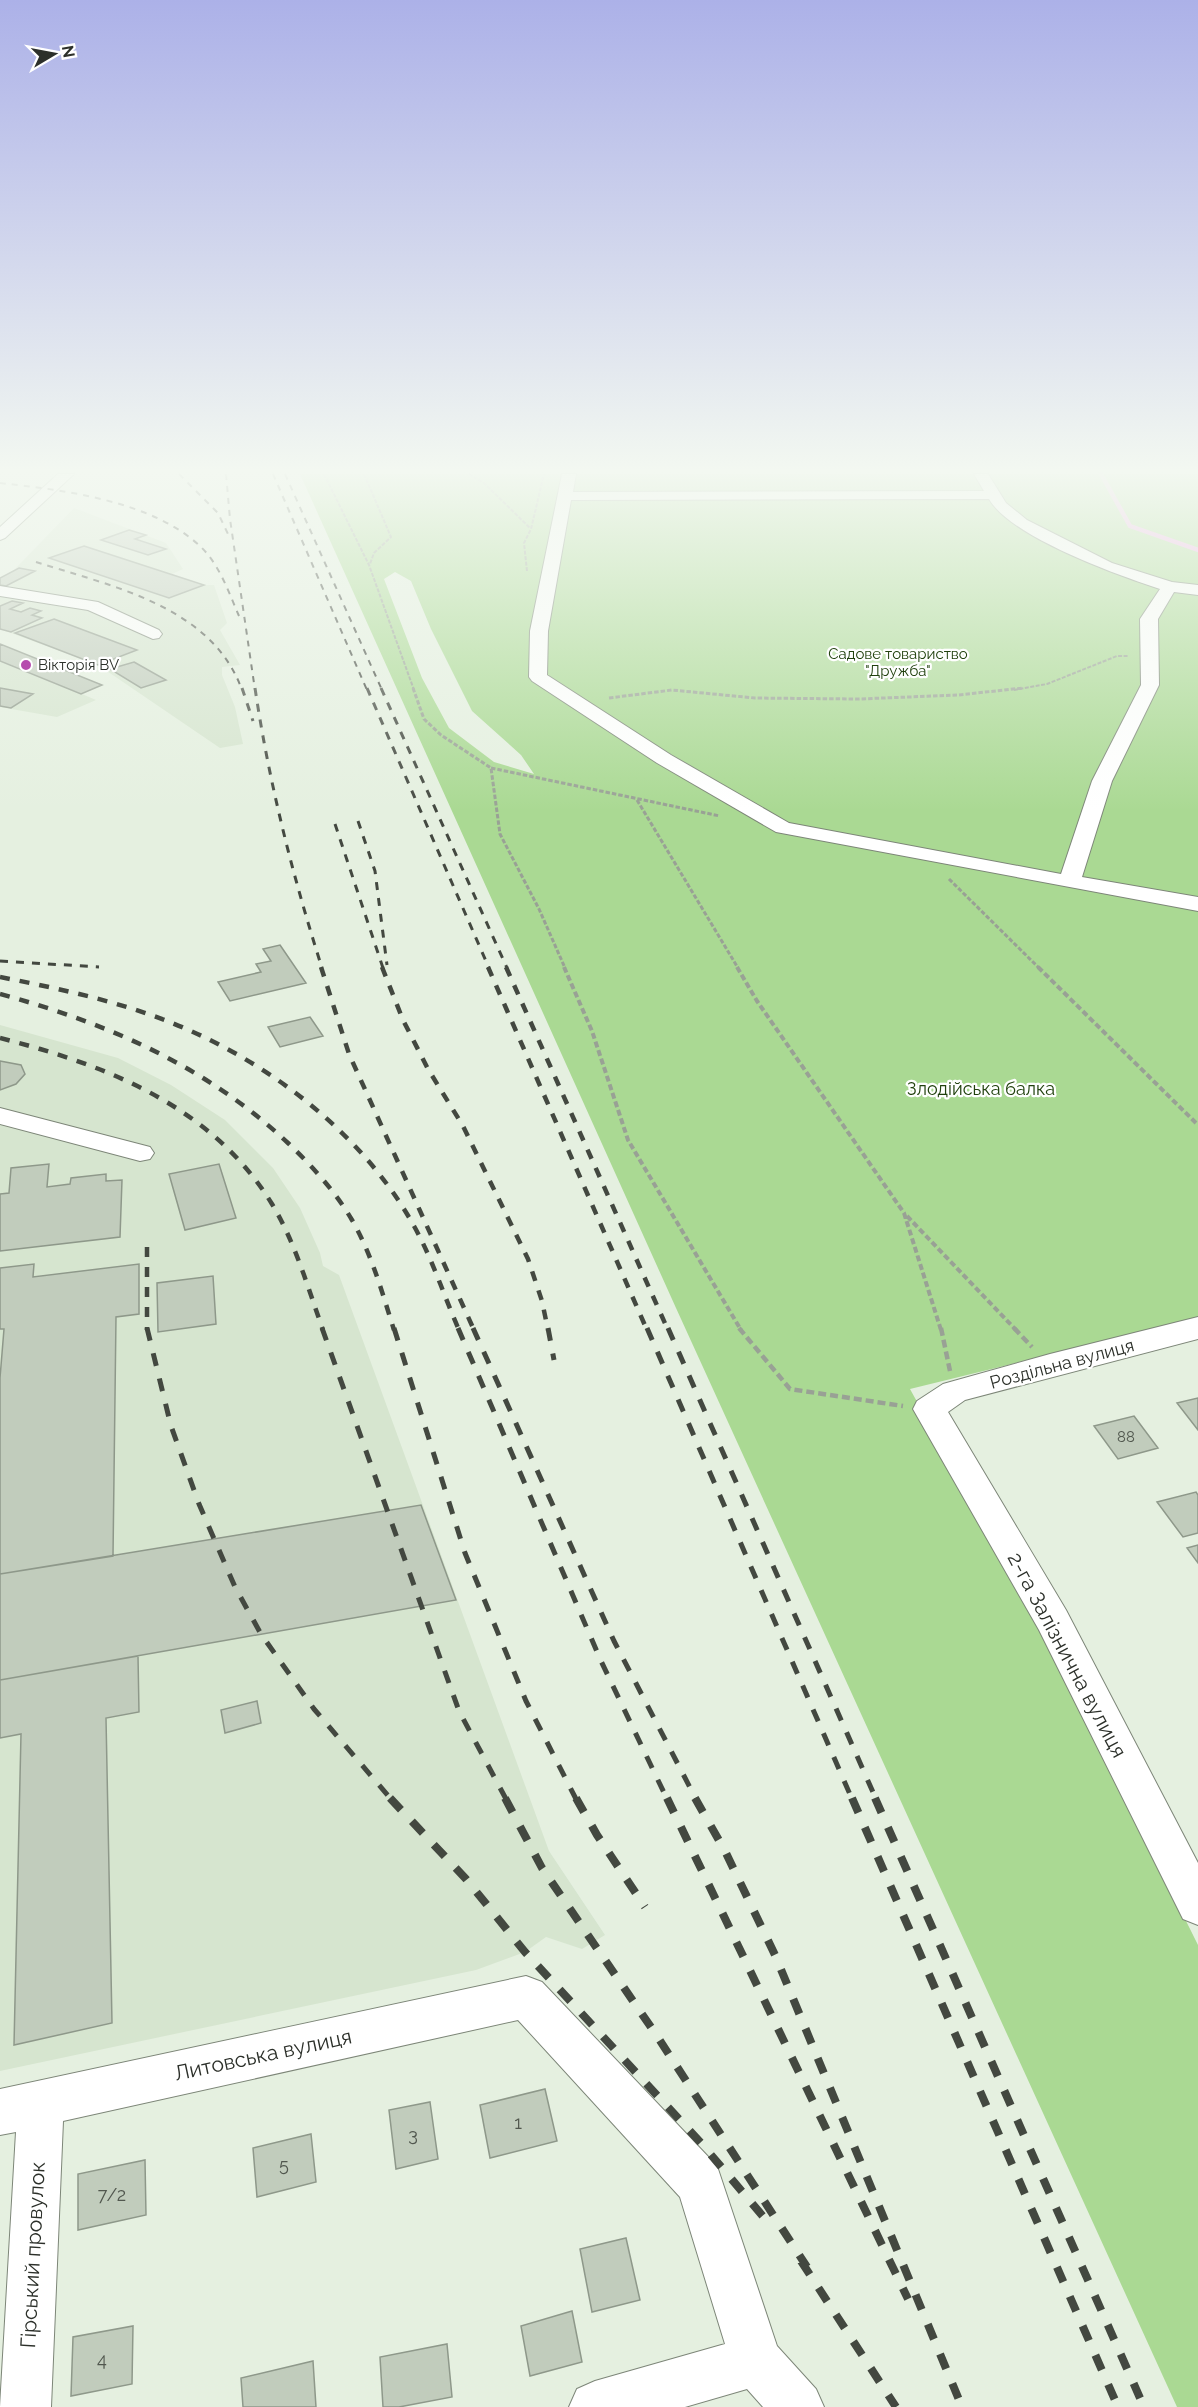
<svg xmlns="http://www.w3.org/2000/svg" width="1198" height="2407" viewBox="0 0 1198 2407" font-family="Raleway,sans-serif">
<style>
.built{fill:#d6e5cf}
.green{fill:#aad993;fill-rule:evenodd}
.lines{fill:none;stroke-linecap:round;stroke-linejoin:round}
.stream{stroke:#f2ade9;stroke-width:4.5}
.building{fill:#c1ccbc;stroke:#8e988a;stroke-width:1.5}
.minor-casing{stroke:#7d8678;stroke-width:2}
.path-far3{stroke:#99a195;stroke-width:2;stroke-dasharray:4 1.5;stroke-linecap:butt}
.path-far2{stroke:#99a195;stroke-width:3;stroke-dasharray:4.5 2;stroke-linecap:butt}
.path-far1{stroke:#99a195;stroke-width:4;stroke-dasharray:6 3;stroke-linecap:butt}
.path{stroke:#99a195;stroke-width:4.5;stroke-dasharray:8 4;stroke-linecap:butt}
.minor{fill:#fff;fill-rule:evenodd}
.rail-far4{stroke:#434840;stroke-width:2;stroke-dasharray:6 6;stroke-linecap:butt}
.rail-far3{stroke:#434840;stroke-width:3;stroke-dasharray:8 8;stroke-linecap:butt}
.rail-far2{stroke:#434840;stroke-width:4.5;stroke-dasharray:10 10;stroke-linecap:butt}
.rail-far1{stroke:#434840;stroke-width:5;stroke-dasharray:13 13;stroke-linecap:butt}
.rail{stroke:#434840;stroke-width:8;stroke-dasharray:16 16;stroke-linecap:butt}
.poi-dot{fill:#b64cae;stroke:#fff;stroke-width:2}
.labels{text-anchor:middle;stroke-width:4.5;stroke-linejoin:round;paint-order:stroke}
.far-park-label{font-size:15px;fill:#21410e;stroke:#fff}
.far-poi-label{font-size:15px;fill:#2c302a;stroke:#fff;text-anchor:start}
.number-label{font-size:15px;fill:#51574e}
.park-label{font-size:18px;fill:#21410e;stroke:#fff}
.street-label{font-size:18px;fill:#2c302a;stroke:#fff}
.near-number-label{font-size:18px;fill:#51574e}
.near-street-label{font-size:21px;fill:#2c302a;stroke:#fff}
</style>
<rect width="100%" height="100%" fill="#e5f0e0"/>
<path class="built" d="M 74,508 L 166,543 L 183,569 L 172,574 L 204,585 L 214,585 L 227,623 L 220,630 L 240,665 L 222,667 L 222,675 L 235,707 L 243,744 L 220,748 L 98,665 L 0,629 L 0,578 L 13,571 Z
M 0,644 L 102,685 L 82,694 L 96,700 L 57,717 L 0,707 Z
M 0,1025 L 118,1058 L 171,1085 L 225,1120 L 273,1168 L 300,1208 L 320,1253 L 323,1266 L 339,1275 L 549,1851 L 605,1935 L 582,1949 L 546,1937 L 525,1952 L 476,1970 L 0,2071 Z"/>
<path class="green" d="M 300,474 L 1198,474 L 1198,1318 L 910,1389 L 1025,1598 L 1198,1945 L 1198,2407 L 1177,2407 L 676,1308 ZM 395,572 L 411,581 L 431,629 L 472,711 L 521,755 L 534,774 L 494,762 L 449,728 L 422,678 L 384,579 Z"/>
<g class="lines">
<path class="stream" d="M 1101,474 L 1130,526 L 1198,550"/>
</g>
<path class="building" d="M 129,530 L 146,535 L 135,539 L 166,549 L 148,555 L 101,540 Z
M 84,546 L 170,574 L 204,585 L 169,598 L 49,558 Z
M 19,568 L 35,571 L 6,586 L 0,585 L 0,578 Z
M 12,601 L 23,603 L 10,609 L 21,612 L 30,608 L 41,611 L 32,615 L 42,618 L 11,632 L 0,629 L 0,606 Z
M 54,619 L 137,650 L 98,665 L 15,633 Z
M 0,644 L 102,685 L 81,694 L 0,661 Z
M 134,662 L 166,680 L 141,688 L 110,669 Z
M 0,688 L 33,694 L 11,708 L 0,706 Z
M 280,945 L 306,983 L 230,1001 L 218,982 L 261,972 L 256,964 L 271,961 L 263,949 Z
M 310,1017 L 323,1036 L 280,1047 L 268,1027 Z
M 0,1061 L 21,1065 L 25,1074 L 16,1084 L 0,1090 Z
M 49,1164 L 47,1187 L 70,1184 L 71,1178 L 106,1174 L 106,1181 L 122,1180 L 120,1237 L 0,1251 L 0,1194 L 9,1193 L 11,1168 Z
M 219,1164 L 236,1218 L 185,1230 L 169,1174 Z
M 34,1264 L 33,1277 L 139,1264 L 139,1314 L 116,1317 L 113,1556 L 0,1574 L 0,1378 L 4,1329 L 0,1329 L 0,1268 Z
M 213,1276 L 216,1324 L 158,1332 L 157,1283 Z
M 1198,1398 L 1198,1430 L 1177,1403 Z
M 1134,1416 L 1158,1448 L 1118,1459 L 1094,1426 Z
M 1196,1492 L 1198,1495 L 1198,1533 L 1183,1537 L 1157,1502 Z
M 421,1505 L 456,1600 L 0,1680 L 0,1574 Z
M 1198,1545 L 1198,1563 L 1187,1548 Z
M 138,1656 L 139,1712 L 106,1718 L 112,2023 L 14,2045 L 21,1734 L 0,1738 L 0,1680 Z
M 257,1701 L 261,1723 L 225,1733 L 221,1710 Z
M 545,2089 L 557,2141 L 490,2158 L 480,2105 Z
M 430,2102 L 438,2159 L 396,2169 L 389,2110 Z
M 311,2134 L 316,2182 L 257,2197 L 253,2148 Z
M 145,2160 L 146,2215 L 78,2230 L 78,2174 Z
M 626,2238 L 640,2300 L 592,2312 L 580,2249 Z
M 572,2311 L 582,2362 L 530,2376 L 521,2326 Z
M 133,2326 L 132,2384 L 71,2396 L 73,2337 Z
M 447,2344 L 452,2397 L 399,2407 L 383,2407 L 380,2357 Z
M 313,2361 L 316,2407 L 243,2407 L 241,2378 Z"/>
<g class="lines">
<defs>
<path id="minor" d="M 58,474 L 74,474 L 5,538 L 0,540 L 0,527 Z
M 562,474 L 576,474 L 573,492 L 984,491 L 974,474 L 988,474 L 1006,503 L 1027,520 L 1112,563 L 1172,582 L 1198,585 L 1198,595 L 1174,592 L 1158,619 L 1159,685 L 1112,781 L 1082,877 L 1198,897 L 1198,911 L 776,832 L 657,763 L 532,681 L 529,677 L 530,631 ZM 989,499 C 1011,537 1117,575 1160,589 L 1140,619 L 1141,685 L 1092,781 L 1061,874 L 789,823 L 671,755 L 547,675 L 548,631 L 571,500 Z
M 0,586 L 98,602 L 159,630 L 162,634 L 159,638 L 153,639 L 88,610 L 0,596 Z
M 0,1108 L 150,1147 L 154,1153 L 150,1159 L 140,1161 L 0,1124 Z
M 1198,1317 L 1198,1339 L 965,1400 L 948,1412 L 1066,1610 L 1198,1863 L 1198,1925 L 1183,1919 L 1039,1630 L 913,1409 L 917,1401 L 943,1384 L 1050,1354 Z
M 526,1976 L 542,1982 L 717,2166 L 777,2346 L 816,2389 L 824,2407 L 763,2407 L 747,2389 L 685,2407 L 569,2407 L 577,2389 L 595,2381 L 725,2344 L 680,2197 L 518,2020 L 63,2121 L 51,2407 L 0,2407 L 16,2132 L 0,2135 L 0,2089 Z"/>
</defs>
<use href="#minor" class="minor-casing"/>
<path class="path-far3" d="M 324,474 L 369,565 L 414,690
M 364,474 L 391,537 L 374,553 L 370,564
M 469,474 L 484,483 L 530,528
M 527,571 L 524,543 L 531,529 L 544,474
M 1014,690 L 1047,684 L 1117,656 L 1128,656"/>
<path class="path-far2" d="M 413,688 L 424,719 L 441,735 L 491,768 L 500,834 L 539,909 L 565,968
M 609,698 L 672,690 L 755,698 L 859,699 L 958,695 L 1023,688
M 491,768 L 720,816
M 637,800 L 738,968
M 949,879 L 1039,968"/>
<path class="path-far1" d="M 564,967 L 592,1031 L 628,1140 L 741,1330
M 737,967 L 757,1001 L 904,1213 L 941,1330
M 1038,967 L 1198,1125
M 907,1216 L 1016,1330"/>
<path class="path" d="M 739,1328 L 790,1389 L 903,1406
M 941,1328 L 950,1371
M 1014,1328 L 1032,1347"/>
<use href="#minor" class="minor"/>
<path class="rail-far4" d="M 179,474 L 218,513 L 228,534
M 226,474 L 230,519 L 255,690
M 273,474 L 367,690
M 285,474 L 382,690
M 0,483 C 64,490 154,501 202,548 C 220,566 229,593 239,616
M 36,562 C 111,586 212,606 242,690"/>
<path class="rail-far3" d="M 242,688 L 253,721
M 255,688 C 269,783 293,877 322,968
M 367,688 L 489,968
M 381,688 L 507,968
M 358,821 L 375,871 L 387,965
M 335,824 L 383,968
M 0,961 L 99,967"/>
<path class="rail-far2" d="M 321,967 L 349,1054 L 474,1330
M 382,967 L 403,1020 L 428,1069 L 463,1126 L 528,1259 L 542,1301 L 548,1330
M 488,967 L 647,1330
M 506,967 L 668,1330
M 0,977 C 56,988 113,1000 167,1021 C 265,1059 362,1132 414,1226 C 432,1258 444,1296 459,1330
M 0,994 C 107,1023 206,1066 288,1143 C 312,1166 335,1191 352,1220 C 372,1255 382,1292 394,1330
M 0,1038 C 106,1065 212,1106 272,1204 C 295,1242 308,1288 323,1330
M 147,1247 L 147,1330"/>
<path class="rail-far1" d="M 147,1328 L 171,1426 L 199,1504 L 235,1587 L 261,1634 L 314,1709 L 391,1799
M 322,1328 L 459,1711 L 506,1799
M 394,1328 L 465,1553 L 526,1701 L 576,1799
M 458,1328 L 601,1661 L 667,1799
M 473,1328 L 614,1641 L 696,1799
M 548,1328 L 554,1360
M 647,1328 L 852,1799
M 668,1328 L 876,1799"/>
<path class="rail" d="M 390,1798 L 466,1879 L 525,1952 L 701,2143 L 772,2227
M 505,1798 L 542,1868 L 657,2036 L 807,2267
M 576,1798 L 597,1835 L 645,1907
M 667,1798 L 908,2299
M 695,1798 L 725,1851 L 775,1955 L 962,2407
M 852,1798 L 1118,2407
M 875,1798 L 1144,2407
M 801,2261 L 896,2407"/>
</g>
<linearGradient id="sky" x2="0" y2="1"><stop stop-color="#acb1e8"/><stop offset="0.58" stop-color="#f3f8f1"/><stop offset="1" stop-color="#f3f8f1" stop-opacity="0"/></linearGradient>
<rect width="1198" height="811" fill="url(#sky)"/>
<circle class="poi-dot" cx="26" cy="665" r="6"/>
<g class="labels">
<g class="far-park-label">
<text x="898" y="659">Садове товариство<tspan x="898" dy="17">"Дружба"</tspan></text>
</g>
<g class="far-poi-label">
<text x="38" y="670">Вікторія BV</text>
</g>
<g class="number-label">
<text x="1126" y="1442">88</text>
</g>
<g class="park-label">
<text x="981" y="1095">Злодійська балка</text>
</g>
<g class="street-label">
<text transform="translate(1062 1364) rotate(-15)" y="6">Роздільна вулиця</text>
</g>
<g class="near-number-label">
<text x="518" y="2129">1</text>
<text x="413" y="2141">3</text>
<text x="284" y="2171">5</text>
<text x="112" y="2201">7/2</text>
<text x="102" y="2366">4</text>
</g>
<g class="near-street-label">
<text transform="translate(1067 1655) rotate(62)" y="7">2-га Залізнична вулиця</text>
<text transform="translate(263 2055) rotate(-12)" y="7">Литовська вулиця</text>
<text transform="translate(33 2255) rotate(-87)" y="7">Гірський провулок</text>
</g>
</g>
<g transform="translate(54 54) rotate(80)" stroke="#ffffff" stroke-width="4.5" paint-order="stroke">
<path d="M0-4.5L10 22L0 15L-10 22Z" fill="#2c302a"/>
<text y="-9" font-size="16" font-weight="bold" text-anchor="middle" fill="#2c302a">N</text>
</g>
</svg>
